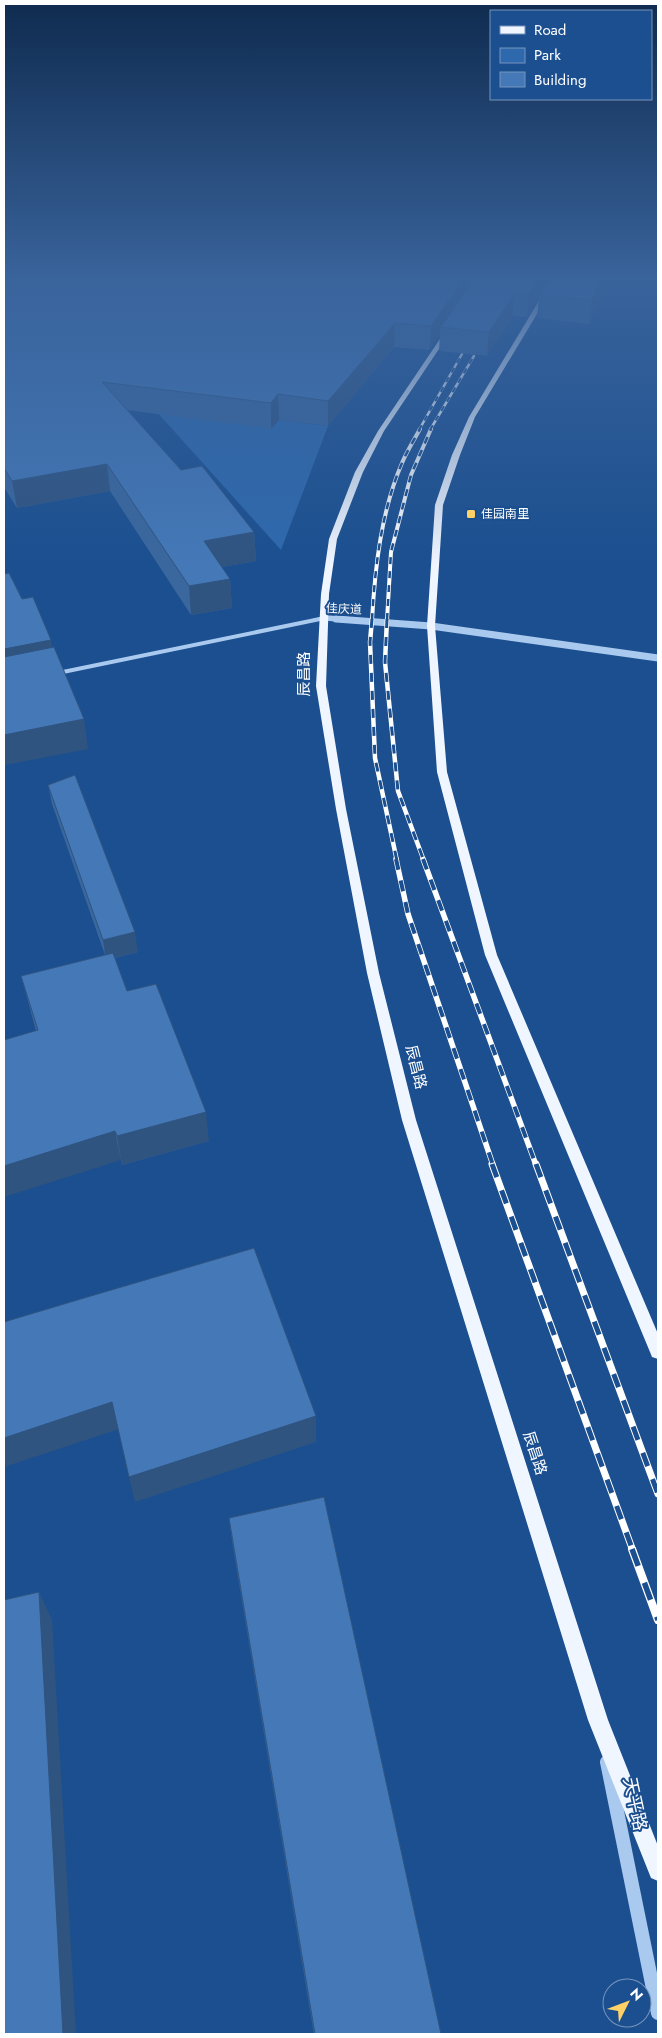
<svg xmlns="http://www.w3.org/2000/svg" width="662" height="2038" viewBox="0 0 662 2038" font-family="Jost,'Noto Sans SC',sans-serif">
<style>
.green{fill:#2e69ad}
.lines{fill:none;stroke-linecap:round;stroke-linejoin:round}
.minor-far1{stroke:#a9c9ee;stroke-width:3}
.minor{stroke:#a9c9ee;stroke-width:4}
.tertiary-far2{stroke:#a9c9ee;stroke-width:5.5}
.tertiary-far1{stroke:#a9c9ee;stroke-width:7}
.tertiary{stroke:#a9c9ee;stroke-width:14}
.primary{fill:#f0f6ff;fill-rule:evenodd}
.rail-far5-casing{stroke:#fff;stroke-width:2.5}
.rail-far4-casing{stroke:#fff;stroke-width:4}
.rail-far3-casing{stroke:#fff;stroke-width:4.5}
.rail-far2-casing{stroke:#fff;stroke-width:5.5}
.rail-far1-casing{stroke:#fff;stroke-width:7}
.rail-casing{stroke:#fff;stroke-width:8}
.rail-far5{stroke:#1b4f8f;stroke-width:2;stroke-dasharray:5.5;stroke-linecap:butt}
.rail-far4{stroke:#1b4f8f;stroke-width:2.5;stroke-dasharray:7;stroke-linecap:butt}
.rail-far3{stroke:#1b4f8f;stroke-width:3;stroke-dasharray:9;stroke-linecap:butt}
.rail-far2{stroke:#1b4f8f;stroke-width:4;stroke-dasharray:11;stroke-linecap:butt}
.rail-far1{stroke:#1b4f8f;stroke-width:5;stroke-dasharray:14;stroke-linecap:butt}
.rail{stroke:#1b4f8f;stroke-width:5.5;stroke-dasharray:18;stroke-linecap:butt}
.wall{fill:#3a679d}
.shaded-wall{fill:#305480}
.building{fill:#4478b7;stroke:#305480}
.poi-dot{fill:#ffd166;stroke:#1b4f8f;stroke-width:2}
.labels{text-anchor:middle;stroke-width:4;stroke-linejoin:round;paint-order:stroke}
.far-poi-label{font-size:12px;fill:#fff;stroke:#1b4f8f;text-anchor:start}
.far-street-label{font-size:12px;fill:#fff;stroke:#1b4f8f}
.street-label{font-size:15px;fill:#fff;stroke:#1b4f8f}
.near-street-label{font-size:18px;fill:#fff;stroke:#1b4f8f}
</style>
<rect width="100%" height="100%" fill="#1b4f8f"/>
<path class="green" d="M 156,411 L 279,420 L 328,426 L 281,550 Z"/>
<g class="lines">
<path class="minor-far1" d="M 314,620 L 324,618"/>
<path class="minor" d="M 58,673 L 320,619"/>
<path class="tertiary-far2" d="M 326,618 L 352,620"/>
<path class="tertiary-far1" d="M 336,619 L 431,626 L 658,658"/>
<path class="tertiary" d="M 607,1762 L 658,2013"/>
<path class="primary" d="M 552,279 L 558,279 L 475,417 L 460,455 L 443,505 L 435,626 L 447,772 L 497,955 L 658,1334 L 658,1359 L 652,1357 L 650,1352 L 485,955 L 437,772 L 427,626 L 435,505 L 452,455 L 469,417 Z
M 448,327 L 453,328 L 384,431 L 363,472 L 337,539 L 329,594 L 326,686 L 346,809 L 379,973 L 416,1120 L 608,1720 L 658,1846 L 658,1881 L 651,1878 L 588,1720 L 402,1120 L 367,973 L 336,809 L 316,686 L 321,594 L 329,539 L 355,472 L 378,431 Z"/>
<defs>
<path id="rail-far5" d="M 419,430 L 462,354
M 430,430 L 474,356"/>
<path id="rail-far4" d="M 372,620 C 375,567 381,512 402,463 C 407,451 414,440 420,429
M 387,620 L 391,552 L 411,475 L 431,429"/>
<path id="rail-far3" d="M 372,619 L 370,642 L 375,758 L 397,861
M 387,619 L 385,662 L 398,791 L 424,861"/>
<path id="rail-far2" d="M 396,859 L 408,914 L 493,1165
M 423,859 L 536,1165"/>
<path id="rail-far1" d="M 492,1164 L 633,1551
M 536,1164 L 658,1494"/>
<path id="rail" d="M 632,1549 L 658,1620"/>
</defs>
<use href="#rail-far5" class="rail-far5-casing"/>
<use href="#rail-far4" class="rail-far4-casing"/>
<use href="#rail-far3" class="rail-far3-casing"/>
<use href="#rail-far2" class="rail-far2-casing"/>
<use href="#rail-far1" class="rail-far1-casing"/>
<use href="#rail" class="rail-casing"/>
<use href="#rail-far5" class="rail-far5"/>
<use href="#rail-far4" class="rail-far4"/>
<use href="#rail-far3" class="rail-far3"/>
<use href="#rail-far2" class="rail-far2"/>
<use href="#rail-far1" class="rail-far1"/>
<use href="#rail" class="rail"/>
</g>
<path class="wall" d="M 4,279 L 608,280 L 589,324 L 537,318 L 539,298 L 527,317 L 513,316 L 487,356 L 439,351 L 440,334 L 429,350 L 394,347 L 328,426 L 279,420 L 271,429 L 127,410 L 181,470 L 254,532 L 256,561 L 222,567 L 230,579 L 232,608 L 191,615 L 110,491 L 17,508 L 4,487 Z
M 48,785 L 138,952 L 115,958 L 127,991 L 209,1141 L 122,1165 L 121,1160 L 36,1031 L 29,1005 L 21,976 L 105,955 L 52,804 Z
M 229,1518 L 441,2034 L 314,2034 L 233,1547 Z"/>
<path class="shaded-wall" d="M 464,279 L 478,279 L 441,327 L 440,334 L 429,350 L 431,326 Z
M 539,279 L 551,279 L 539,295 L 539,298 L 527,317 L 529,294 Z
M 602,279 L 608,279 L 589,324 L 592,300 Z
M 515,293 L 513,316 L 487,356 L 489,332 Z
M 395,323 L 394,347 L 328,426 L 328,401 Z
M 278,394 L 279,420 L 271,429 L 271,403 Z
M 107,464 L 110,491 L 17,508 L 12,481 Z
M 254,532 L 256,561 L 206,570 L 204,541 Z
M 230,579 L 232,608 L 191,615 L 189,586 Z
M 51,640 L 56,669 L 4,679 L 4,649 Z
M 84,719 L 88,749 L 5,765 L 4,759 L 4,735 Z
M 135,932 L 138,952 L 106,960 L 103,940 Z
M 206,1112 L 209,1141 L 122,1165 L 117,1136 Z
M 115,1131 L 121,1160 L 4,1197 L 4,1166 Z
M 112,1402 L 119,1429 L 4,1467 L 4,1438 Z
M 316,1416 L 316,1442 L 135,1502 L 129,1477 Z
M 39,1592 L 52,1620 L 76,2034 L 63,2034 Z"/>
<path class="building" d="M 4,279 L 464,279 L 431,326 L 395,323 L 328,401 L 278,394 L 271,403 L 102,382 L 181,470 L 202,466 L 254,532 L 204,541 L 230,579 L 189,586 L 107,464 L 12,481 L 4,468 Z
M 474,279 L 539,279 L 529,294 L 515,293 L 489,332 L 441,327 Z
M 549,279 L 602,279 L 592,300 L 539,295 Z
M 9,573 L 22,599 L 33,597 L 51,640 L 4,649 L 4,574 Z
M 54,647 L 84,719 L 4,735 L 4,657 Z
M 75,775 L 135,932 L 103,940 L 48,785 Z
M 113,953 L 127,991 L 156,984 L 206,1112 L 117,1136 L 115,1131 L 4,1166 L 4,1040 L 38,1030 L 21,976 Z
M 254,1248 L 316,1416 L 129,1477 L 112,1402 L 4,1438 L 4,1322 L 84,1298 Z
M 324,1497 L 441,2034 L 315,2034 L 229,1518 Z
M 39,1592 L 63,2034 L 4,2034 L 4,1600 Z"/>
<linearGradient id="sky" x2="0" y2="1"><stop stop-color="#0f2b4f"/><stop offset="0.49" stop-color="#39639b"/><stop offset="1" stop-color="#39639b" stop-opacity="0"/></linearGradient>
<rect width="662" height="565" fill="url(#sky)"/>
<rect class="poi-dot" x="466" y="509" width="10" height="10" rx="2.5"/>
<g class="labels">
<g class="far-poi-label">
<text x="481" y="518">佳园南里</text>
</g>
<g class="far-street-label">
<text transform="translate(344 609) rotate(2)" y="4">佳庆道</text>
</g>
<g class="street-label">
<text transform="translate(304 674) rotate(-90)" y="5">辰昌路</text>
<text transform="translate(416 1067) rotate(76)" y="5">辰昌路</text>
<text transform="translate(535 1453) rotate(72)" y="5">辰昌路</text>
</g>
<g class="near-street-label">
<text transform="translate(635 1804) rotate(78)" y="6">天平路</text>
</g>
</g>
<rect width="662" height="2038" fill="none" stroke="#ffffff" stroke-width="10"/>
<rect x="490" y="10" width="162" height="90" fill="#1b4f8f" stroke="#7695bc"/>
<rect x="500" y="26" width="25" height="8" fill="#f0f6ff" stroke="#7695bc"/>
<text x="534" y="35" font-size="15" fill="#ffffff">Road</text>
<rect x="500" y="48" width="25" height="15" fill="#2e69ad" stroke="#7695bc"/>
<text x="534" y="60" font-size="15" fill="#ffffff">Park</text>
<rect x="500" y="72" width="25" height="15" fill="#4478b7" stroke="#7695bc"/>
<text x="534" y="85" font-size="15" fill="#ffffff">Building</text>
<g transform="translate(627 2003) rotate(48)"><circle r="24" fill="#1b4f8f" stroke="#7695bc"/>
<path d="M0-4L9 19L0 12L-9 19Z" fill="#ffd166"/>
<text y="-8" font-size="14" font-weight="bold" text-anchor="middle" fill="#ffffff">N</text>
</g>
</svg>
